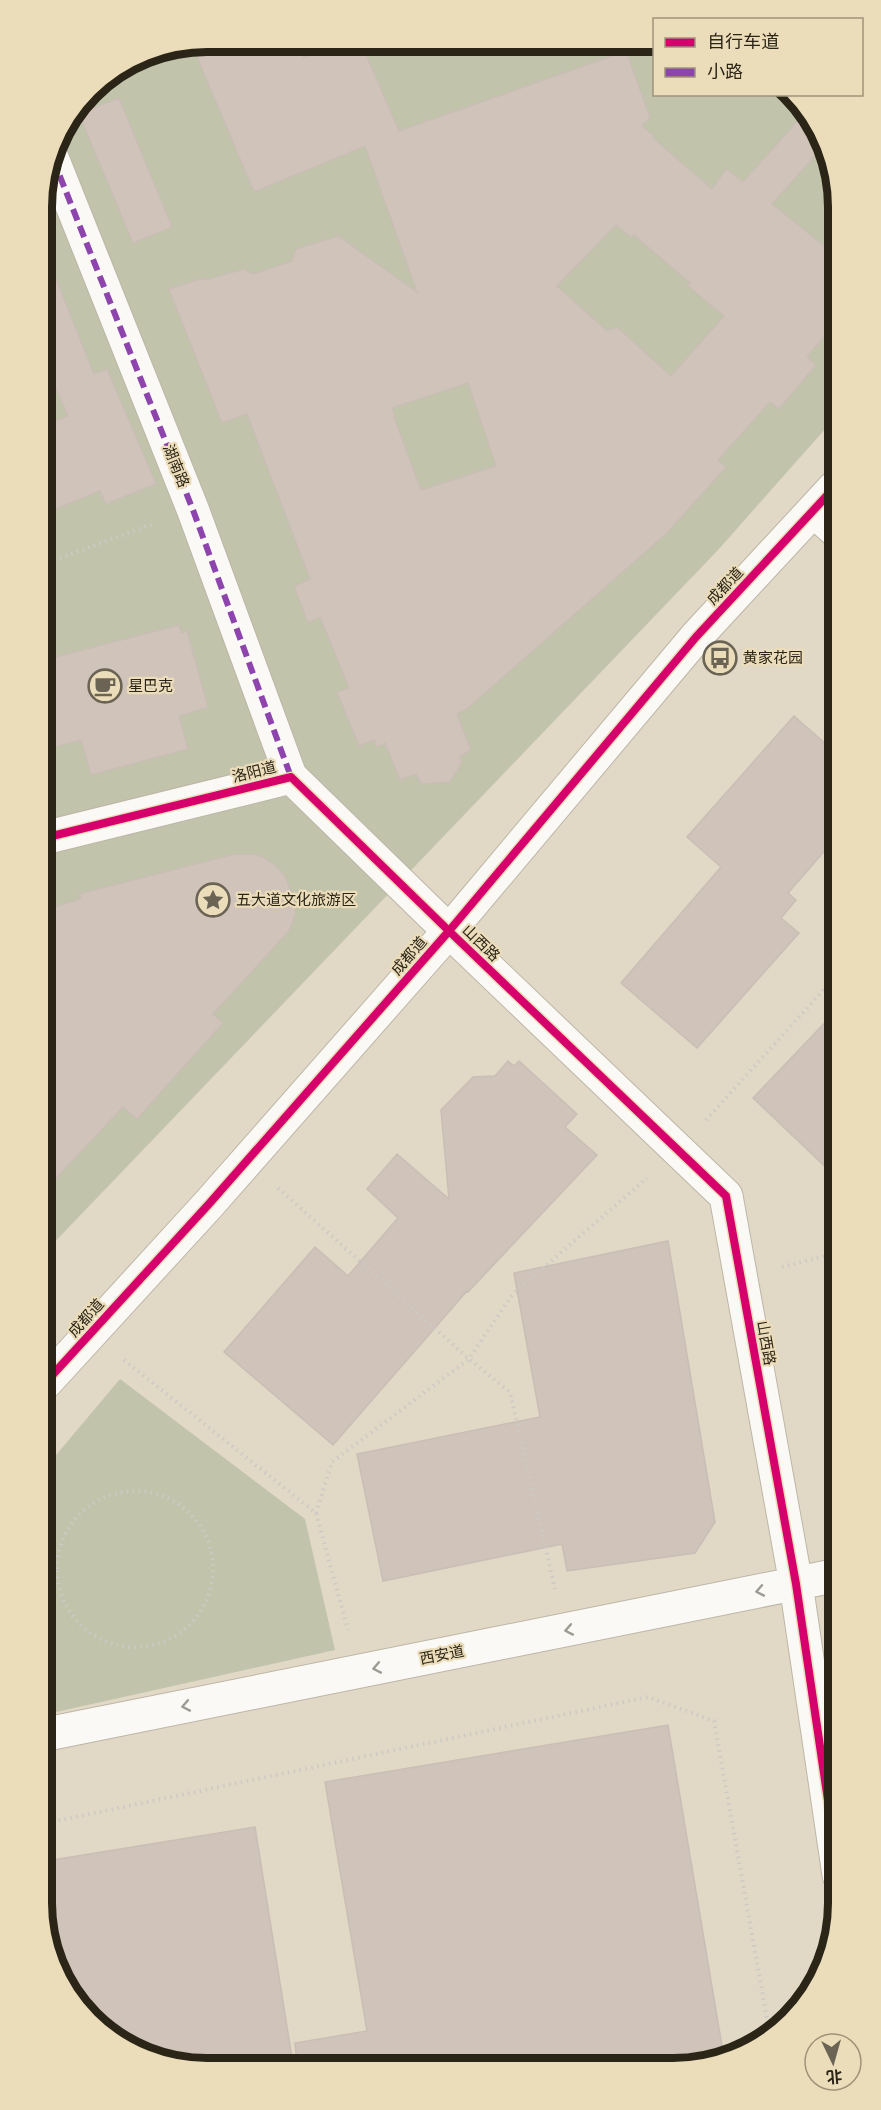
<svg xmlns="http://www.w3.org/2000/svg" width="881" height="2110" viewBox="0 0 881 2110" font-family="Montserrat,'Noto Sans SC',sans-serif">
<style>
.green{fill:#c1c3aa}
.building{fill:#d0c3ba;stroke:#c9beb5;stroke-width:1.5;fill-rule:evenodd}
.lines{fill:none;stroke-linecap:round;stroke-linejoin:round}
.pedestrian-casing{stroke:#bdb6a7;stroke-width:34}
.minor-casing{stroke:#bdb6a7;stroke-width:35}
.tertiary-casing{stroke:#bdb6a7;stroke-width:35}
.path{stroke:#cdcac5;stroke-width:4;stroke-dasharray:1.5 4.5;stroke-linecap:butt}
.pedestrian{stroke:#faf9f6;stroke-width:32}
.minor{stroke:#faf9f6;stroke-width:33}
.tertiary{stroke:#faf9f6;stroke-width:33}
.quiet{stroke:#8e44ad;stroke-width:6;stroke-dasharray:12 6;stroke-linecap:butt}
.cycleway-casing{stroke:#ecddba;stroke-width:11}
.cycleway{stroke:#d6006c;stroke-width:8}
.oneway{stroke:#9d9a92}
.labels{text-anchor:middle;stroke-width:4.5;stroke-linejoin:round;paint-order:stroke}
.street-label{font-size:15px;fill:#2b2518;stroke:#ecddba}
.poi-label{font-size:15px;fill:#2b2518;stroke:#ecddba;text-anchor:start}
.rim{fill:none;stroke:#2b2518;stroke-width:8}
</style>
<rect width="100%" height="100%" fill="#e1d8c5"/>
<path class="green" d="M 208,42 L 654,45 L 654,94 L 793,95 L 833,165 L 834,419 L 718,550 L 46,1251 L 42,197 L 59,134 L 98,83 L 145,54 Z
M 120,1379 L 305,1519 L 335,1650 L 47,1714 L 46,1467 Z"/>
<path class="building" d="M 208,42 L 297,43 L 304,58 L 343,43 L 361,43 L 399,131 L 626,51 L 650,117 L 642,126 L 654,136 L 653,138 L 712,189 L 726,169 L 743,182 L 804,114 L 823,147 L 772,204 L 834,254 L 834,325 L 807,357 L 816,365 L 779,409 L 770,402 L 718,460 L 726,467 L 667,533 L 468,708 L 457,714 L 471,750 L 460,756 L 462,763 L 450,782 L 421,784 L 416,774 L 400,780 L 385,743 L 377,747 L 374,740 L 359,746 L 337,692 L 349,688 L 320,617 L 308,623 L 294,586 L 310,579 L 247,414 L 222,423 L 169,289 L 204,278 L 205,280 L 244,269 L 253,274 L 292,261 L 296,249 L 338,236 L 417,292 L 365,146 L 254,192 L 192,45 ZM 616,225 L 631,237 L 634,235 L 690,283 L 688,286 L 724,316 L 671,376 L 617,327 L 607,331 L 557,286 ZM 468,383 L 496,466 L 421,490 L 394,417 L 395,417 L 392,408 Z
M 119,98 L 172,227 L 133,243 L 79,114 Z
M 43,251 L 45,251 L 94,374 L 107,369 L 156,484 L 106,504 L 100,491 L 43,514 L 43,426 L 68,416 L 43,358 Z
M 179,625 L 181,633 L 187,631 L 208,707 L 179,716 L 188,749 L 91,775 L 81,740 L 44,750 L 44,660 Z
M 794,716 L 835,752 L 835,839 L 788,893 L 796,900 L 781,918 L 799,933 L 697,1048 L 621,983 L 721,867 L 687,837 Z
M 235,854 L 254,854 L 266,859 L 274,864 L 285,876 L 295,902 L 295,915 L 289,931 L 213,1014 L 223,1023 L 137,1119 L 123,1107 L 45,1190 L 45,913 L 49,912 L 51,908 L 81,899 L 79,894 Z
M 836,1011 L 836,1177 L 753,1098 Z
M 508,1061 L 514,1066 L 519,1061 L 577,1114 L 565,1127 L 597,1155 L 468,1292 L 467,1291 L 333,1445 L 224,1352 L 315,1247 L 348,1276 L 398,1218 L 367,1189 L 397,1154 L 449,1199 L 441,1110 L 473,1077 L 495,1076 Z
M 668,1241 L 715,1522 L 695,1553 L 567,1571 L 562,1544 L 383,1581 L 357,1454 L 540,1417 L 514,1273 Z
M 668,1725 L 724,2058 L 716,2062 L 297,2064 L 295,2043 L 367,2031 L 325,1782 Z
M 255,1827 L 293,2064 L 176,2065 L 91,2020 L 48,1945 L 47,1861 Z"/>
<g class="lines">
<defs>
<path id="pedestrian" d="M 53,159 L 193,510 L 291,777"/>
<path id="minor" d="M 814,511 L 835,530"/>
<path id="tertiary" d="M 44,838 L 291,777 L 449,931 L 726,1196 L 796,1584 L 839,1875
M 46,1382 L 208,1205 L 449,931 L 696,637 L 834,488
M 47,1734 L 838,1575"/>
</defs>
<use href="#pedestrian" class="pedestrian-casing"/>
<use href="#minor" class="minor-casing"/>
<use href="#tertiary" class="tertiary-casing"/>
<path class="path" d="M 43,564 L 153,524
M 706,1120 L 836,976
M 278,1188 L 469,1359 L 510,1392 L 555,1589
M 782,1267 L 837,1253
M 124,1360 L 316,1513 L 348,1630
M57 1569a78 78 0 1 1 156 0a78 78 0 1 1-156 0Z
M 316,1513 L 332,1462 L 469,1359 L 512,1295 L 647,1178
M 47,1823 L 648,1697 L 714,1721 L 769,2030"/>
<use href="#pedestrian" class="pedestrian"/>
<use href="#minor" class="minor"/>
<use href="#tertiary" class="tertiary"/>
<path class="quiet" d="M 53,159 L 193,510 L 291,777"/>
<defs>
<path id="cycleway" d="M 44,838 L 291,777 L 449,931 L 726,1196 L 796,1584 L 839,1875
M 46,1382 L 208,1205 L 449,931 L 696,637 L 834,488"/>
</defs>
<use href="#cycleway" class="cycleway-casing"/>
<use href="#cycleway" class="cycleway"/>
</g>
<defs><path id="oneway-chevron" d="M-2-3.5L2.5 0L-2 3.5" fill="none" stroke-width="1.6" stroke-linecap="round" stroke-linejoin="round" transform="scale(1.5)"/></defs>
<g class="oneway">
<use href="#oneway-chevron" transform="translate(760 1591) rotate(169)"/>
<use href="#oneway-chevron" transform="translate(569 1630) rotate(169)"/>
<use href="#oneway-chevron" transform="translate(377 1668) rotate(169)"/>
<use href="#oneway-chevron" transform="translate(186 1706) rotate(169)"/>
</g>
<defs>
<symbol id="bus-ring" viewBox="-11 -11 22 22"><circle r="9.5" fill="#ecddba" stroke="#6b6455" stroke-width="1.5"/><path d="M-5-6H5V4H4V6H2V4H-2V6H-4V4H-5ZM-3.5-4V0h7V-4ZM-3.5 1.2v1.5H-2V1.2ZM2 1.2v1.5H3.5V1.2Z" fill="#6b6455"/></symbol>
<symbol id="cafe-ring" viewBox="-11 -11 22 22"><circle r="9.5" fill="#ecddba" stroke="#6b6455" stroke-width="1.5"/><path d="M-5.5-4.5H6V0H3Q3 3.5 0 3.5H-2.5Q-5.5 3.5-5.5 0ZM3-3.2v2h1.7v-2ZM-6 4.5H4V6H-6Z" fill="#6b6455"/></symbol>
<symbol id="sight-ring" viewBox="-11 -11 22 22"><circle r="9.5" fill="#ecddba" stroke="#6b6455" stroke-width="1.5"/><path d="M0-6L1.8-2.2L6-1.7L2.9 1.2L3.7 5.4L0 3.3L-3.7 5.4L-2.9 1.2L-6-1.7L-1.8-2.2Z" fill="#6b6455"/></symbol>
</defs>
<g fill-rule="evenodd">
<use href="#bus-ring" x="701" y="639" width="38" height="38"/>
<use href="#cafe-ring" x="86" y="667" width="38" height="38"/>
<use href="#sight-ring" x="194" y="881" width="38" height="38"/>
</g>
<g class="labels">
<g class="street-label">
<text transform="translate(176 466) rotate(68)" y="5">湖南路</text>
<text transform="translate(725 586) rotate(-47)" y="5">成都道</text>
<text transform="translate(254 772) rotate(-14)" y="5">洛阳道</text>
<text transform="translate(481 943) rotate(44)" y="5">山西路</text>
<text transform="translate(409 956) rotate(-49)" y="5">成都道</text>
<text transform="translate(86 1318) rotate(-48)" y="5">成都道</text>
<text transform="translate(766 1343) rotate(80)" y="5">山西路</text>
<text transform="translate(442 1655) rotate(-11)" y="5">西安道</text>
</g>
<g class="poi-label">
<text x="743" y="663">黄家花园</text>
<text x="128" y="691">星巴克</text>
<text x="236" y="905">五大道文化旅游区</text>
</g>
</g>
<path d="M0 0H881V2110H0ZM207 52H673A155 155 0 0 1 828 207V1903A155 155 0 0 1 673 2058H207A155 155 0 0 1 52 1903V207A155 155 0 0 1 207 52Z" fill="#ecddba" fill-rule="evenodd"/>
<path class="rim" d="M207 52H673A155 155 0 0 1 828 207V1903A155 155 0 0 1 673 2058H207A155 155 0 0 1 52 1903V207A155 155 0 0 1 207 52Z"/>
<rect x="653" y="18" width="210" height="78" fill="#ecddba" stroke="#9f9379" stroke-width="1.5"/>
<rect x="665" y="38" width="30" height="9" fill="#d6006c" stroke="#9f9379" stroke-width="1.5"/>
<text x="707" y="48" font-size="18" fill="#2b2518">自行车道</text>
<rect x="665" y="68" width="30" height="9" fill="#8e44ad" stroke="#9f9379" stroke-width="1.5"/>
<text x="707" y="78" font-size="18" fill="#2b2518">小路</text>
<g transform="translate(833 2062) rotate(175)"><circle r="28" fill="#ecddba" stroke="#9f9379" stroke-width="1.5"/>
<path d="M0-4.5L10 22L0 15L-10 22Z" fill="#6b6455"/>
<text y="-9" font-size="16" font-weight="bold" text-anchor="middle" fill="#2b2518">北</text>
</g>
</svg>
